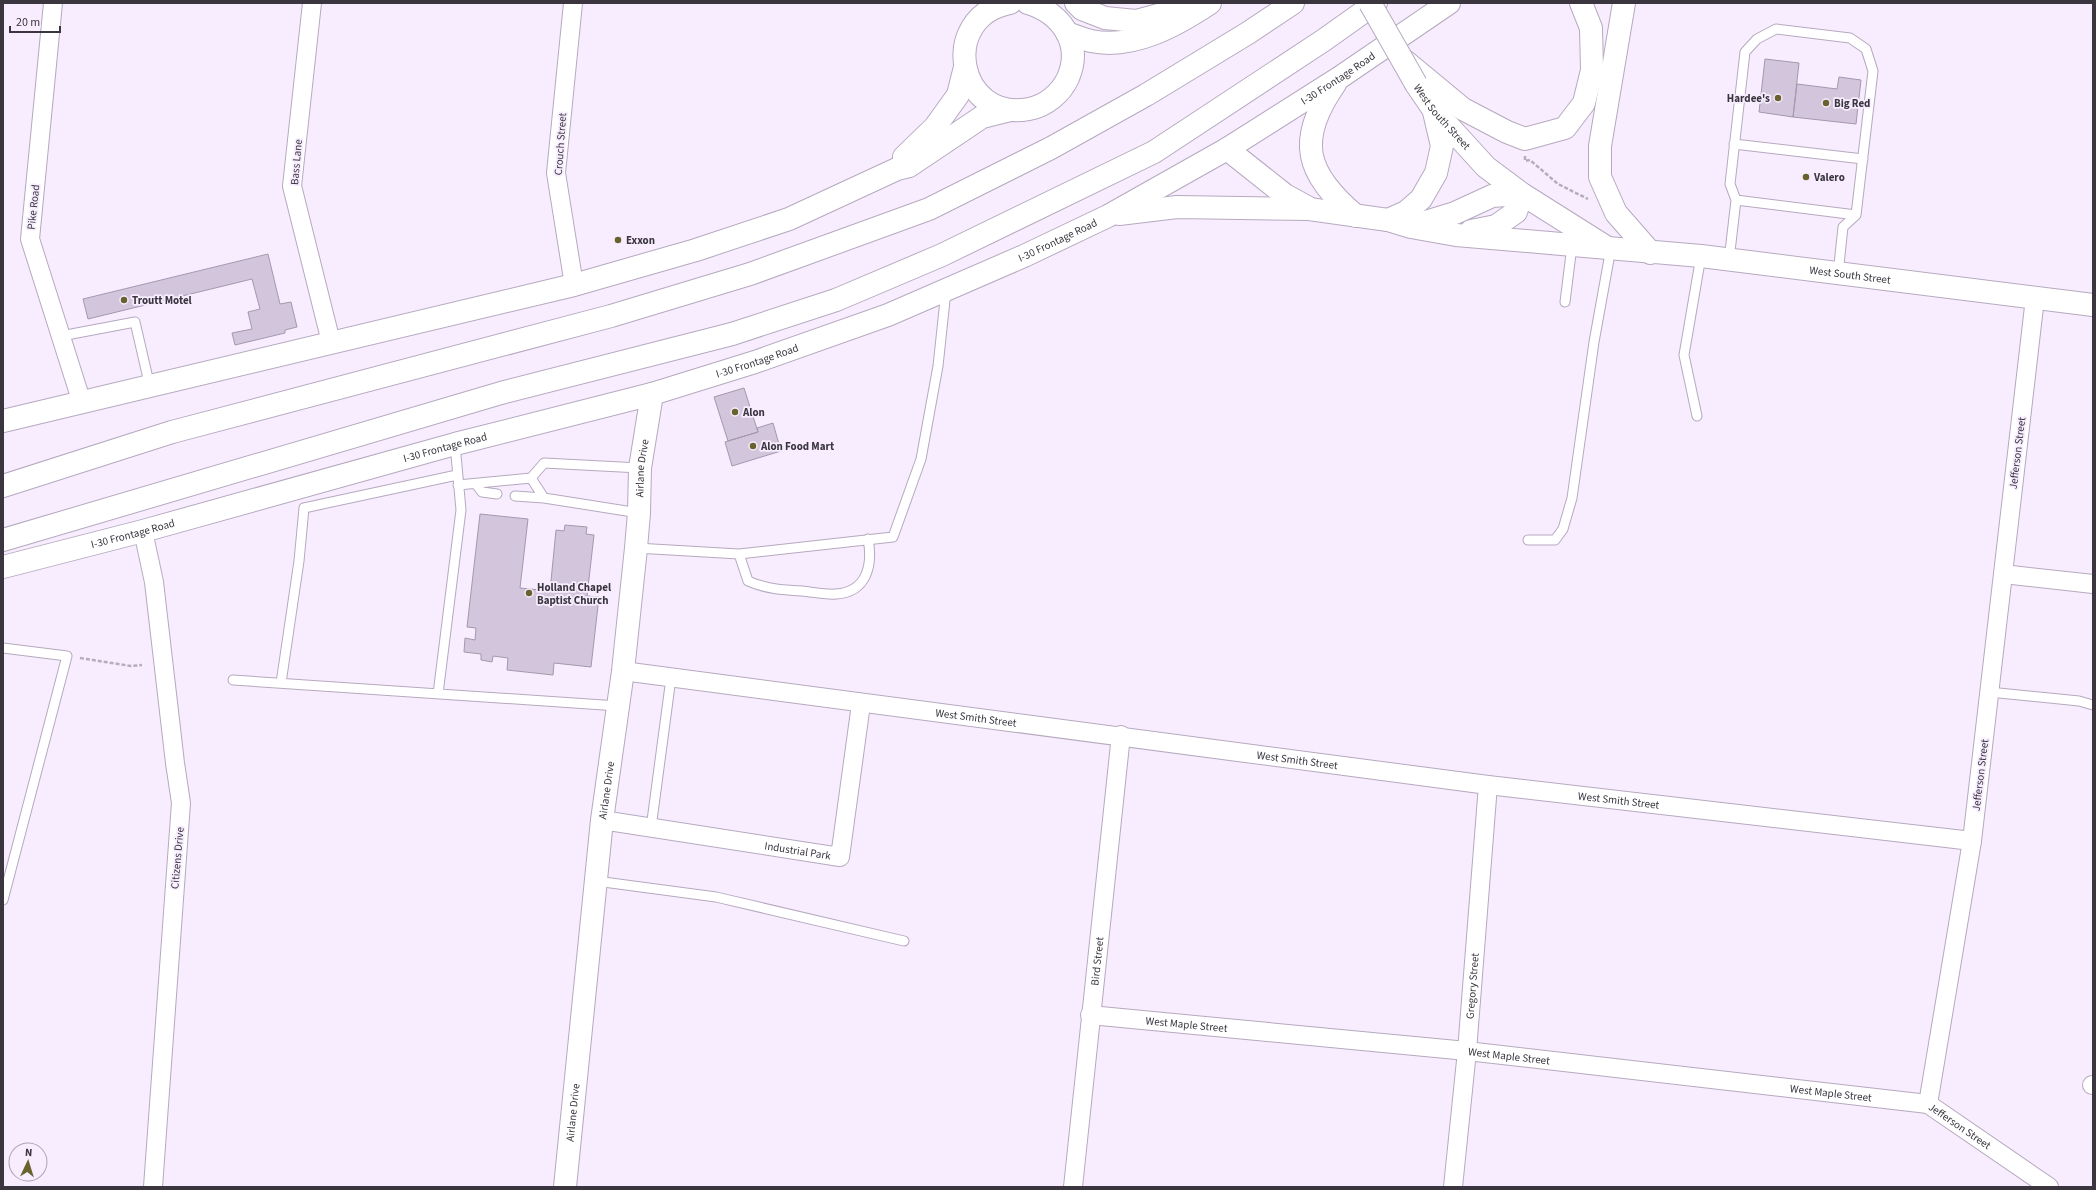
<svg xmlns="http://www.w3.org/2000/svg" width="2096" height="1190" viewBox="0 0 2096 1190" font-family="'Source Sans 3',sans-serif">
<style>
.building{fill:#d3c6dc;stroke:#a598ad}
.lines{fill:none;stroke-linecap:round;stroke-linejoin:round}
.service-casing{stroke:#b6a9bf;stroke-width:11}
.minor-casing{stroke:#b6a9bf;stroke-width:20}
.tertiary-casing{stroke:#b6a9bf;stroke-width:24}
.secondary-casing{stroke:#b6a9bf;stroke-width:24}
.motorway-casing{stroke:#b6a9bf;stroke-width:24}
.path{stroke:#b6adbc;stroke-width:2.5;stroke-dasharray:4 2;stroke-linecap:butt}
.service{stroke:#fff;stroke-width:9}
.minor{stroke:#fff;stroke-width:18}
.tertiary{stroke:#fff;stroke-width:22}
.secondary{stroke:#fff;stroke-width:22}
.motorway{stroke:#fff;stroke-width:22}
.secondary-bridge-casing{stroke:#b6a9bf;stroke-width:24;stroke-linecap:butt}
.secondary-bridge{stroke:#fff;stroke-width:22}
.poi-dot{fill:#69622e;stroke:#f7edff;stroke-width:1.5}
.labels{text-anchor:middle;stroke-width:3.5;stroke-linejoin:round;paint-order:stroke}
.street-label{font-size:11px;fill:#3a353e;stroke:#f7edff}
.poi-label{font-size:11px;font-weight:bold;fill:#3a353e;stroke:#f7edff;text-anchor:start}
</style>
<rect width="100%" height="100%" fill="#f7edff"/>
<path class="building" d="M 1765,59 L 1799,63 L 1793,117 L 1759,112 Z
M 1839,77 L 1861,80 L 1856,124 L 1793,117 L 1797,84 L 1837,89 Z
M 268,254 L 280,304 L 291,302 L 297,327 L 285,330 L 285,333 L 235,345 L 232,333 L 252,329 L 248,312 L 260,309 L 252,279 L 88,319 L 83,299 Z
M 744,388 L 758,432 L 728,441 L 714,397 Z
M 773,423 L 781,451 L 732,466 L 725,442 L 758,432 L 757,428 Z
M 480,514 L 528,519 L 520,588 L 550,591 L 556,530 L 564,531 L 565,525 L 587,527 L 586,534 L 594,535 L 587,596 L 599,597 L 591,667 L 554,663 L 553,675 L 507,670 L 508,658 L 493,656 L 492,662 L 481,660 L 481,654 L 464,652 L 465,638 L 475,640 L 476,628 L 467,627 Z"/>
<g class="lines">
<defs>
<path id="service" d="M 1734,144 L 1863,159
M 1736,200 L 1856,215
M 1729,260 L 1736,200 L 1730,184 L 1745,52 L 1757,39 L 1776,29 L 1850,38 L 1866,49 L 1873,71 L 1856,215 L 1843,227 L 1838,274
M 1565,302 L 1572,246
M 61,336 L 135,322 L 150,387
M 1697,416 L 1684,355 L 1701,256
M 531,478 L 544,498 L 639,513
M 476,484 L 482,492 L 497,494
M 458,485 L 531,478 L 544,463 L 640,468
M 515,496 L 544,498
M 1528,540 L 1555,540 L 1563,529 L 1572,498 L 1594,342 L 1611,248
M 636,548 L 739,554 L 893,537 L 921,459 L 938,366 L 946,291
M 739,554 L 748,581 C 766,589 783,590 802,591 C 813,592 825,595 836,594 C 867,592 873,565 868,539
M 3,648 L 67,656 L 3,900
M 233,680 L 618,706
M 281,683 L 299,561 L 304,508 L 457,475
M 1989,692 L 2079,701 L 2093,705
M 438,694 L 461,510 L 455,444
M 651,828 L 671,678
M 596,881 L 716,897 L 904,941"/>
<g id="minor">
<path d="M 53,3 L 30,239 L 82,403"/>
<path d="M 312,3 L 292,186 L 331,342"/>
<path d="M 573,3 L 556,173 L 574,285"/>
<path id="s1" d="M 2035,298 L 1972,841 L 1928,1104 L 2049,1187"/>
<path d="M 143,531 L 154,582 L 175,763 L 181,803 L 153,1187"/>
<path d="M 2003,574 L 2093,584"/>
<path id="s2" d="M 623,671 L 1488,785 L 1972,841"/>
<path id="s3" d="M 602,820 L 840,857 L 861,704"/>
<path id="s4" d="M 1090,1015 L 1467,1051 L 1928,1104"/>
<path d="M 2092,1085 L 2093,1085"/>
<path id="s5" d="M 1073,1187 L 1121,735"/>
<path id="s6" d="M 1453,1187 L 1467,1051 L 1488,785"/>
</g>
<g id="tertiary">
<path id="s7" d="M 565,1187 L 602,820 L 623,671 L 636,548 L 639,513 L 640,468 L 652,394"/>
</g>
<g id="secondary">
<path d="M 1010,3 C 937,17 958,123 1029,109 C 1046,106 1061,93 1068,78 C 1083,43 1061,13 1028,3"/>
<path d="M 1076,3 L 1082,9 L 1105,18 L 1136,21 L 1169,12 L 1191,12"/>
<path d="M 1624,3 L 1600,146 L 1600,177 L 1616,213 L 1651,253"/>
<path d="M 1067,33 C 1075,36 1083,39 1091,41 C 1133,50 1177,25 1210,3"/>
<path d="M 1405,61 L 1463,109 L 1507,132 L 1525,139 L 1565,128 L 1584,103 L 1592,70 L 1591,28 L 1581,3"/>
<path d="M 1335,84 C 1296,140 1305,173 1356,216"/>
<path id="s8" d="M 1416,84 L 1433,109 L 1486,167 L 1522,194 L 1606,247"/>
<path d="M 1227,149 L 1285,195 L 1307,207"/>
<path d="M 904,157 L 935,127 L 958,95 L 965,67"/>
<path id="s9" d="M 1119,214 L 1177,207 L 1309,209 L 1388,220 L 1411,227 L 1456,235 L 1701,256 L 2093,305"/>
<path d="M 1388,220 L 1406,212 L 1421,199 L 1436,173 L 1442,146 L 1434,112"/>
<path d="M 1416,225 L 1455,213 L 1492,196 L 1522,194 L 1516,212 L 1496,226 L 1471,231"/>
<path d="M 3,421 L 574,285 L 696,250 L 789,219 L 897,169 L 909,166 L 982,117 L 1010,110"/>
<path id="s10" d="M 3,567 L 143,531 L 455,444 L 652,394 L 755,362 L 888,315 L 1024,256 L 1108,216 L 1227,149 L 1339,78 L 1449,3"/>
</g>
<path id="motorway" d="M 3,486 L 172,432 L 611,316 L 750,274 L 929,209 L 1051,148 L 1146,95 L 1248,33 L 1293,3
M 3,540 L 501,393 L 732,334 L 836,300 L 942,255 L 1154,152 L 1324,40 L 1376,3"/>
</defs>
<use href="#service" class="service-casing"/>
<use href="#minor" class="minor-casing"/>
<use href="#tertiary" class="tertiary-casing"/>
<use href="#secondary" class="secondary-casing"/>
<use href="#motorway" class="motorway-casing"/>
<path class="path" d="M 1525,156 L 1525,161 L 1530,160 L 1558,184 L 1588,199
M 80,658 L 131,666 L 142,665"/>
<use href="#service" class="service"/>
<use href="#minor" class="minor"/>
<use href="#tertiary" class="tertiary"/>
<use href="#secondary" class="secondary"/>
<use href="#motorway" class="motorway"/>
<defs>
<path id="secondary-bridge" d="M 1370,3 L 1416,84"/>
</defs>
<use href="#secondary-bridge" class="secondary-bridge-casing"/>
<use href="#secondary-bridge" class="secondary-bridge"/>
</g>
<g class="poi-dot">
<circle cx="1778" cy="98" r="4"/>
<circle cx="1826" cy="103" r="4"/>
<circle cx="1806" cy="177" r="4"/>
<circle cx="618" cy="240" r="4"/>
<circle cx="124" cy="300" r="4"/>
<circle cx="735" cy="412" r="4"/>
<circle cx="753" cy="446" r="4"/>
<circle cx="529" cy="593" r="4"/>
</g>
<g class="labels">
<g class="street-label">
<text dy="4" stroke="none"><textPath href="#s10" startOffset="1430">I-30 Frontage Road</textPath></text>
<text dy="4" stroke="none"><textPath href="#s8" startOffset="42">West South Street</textPath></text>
<text transform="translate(560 144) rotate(-86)" y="4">Crouch Street</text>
<text transform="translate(296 162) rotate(-85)" y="4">Bass Lane</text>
<text transform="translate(33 207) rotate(-84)" y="4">Pike Road</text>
<text dy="4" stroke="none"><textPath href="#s10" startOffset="1106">I-30 Frontage Road</textPath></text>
<text dy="4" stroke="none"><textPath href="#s9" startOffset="736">West South Street</textPath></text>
<text dy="4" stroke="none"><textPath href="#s10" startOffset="782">I-30 Frontage Road</textPath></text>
<text dy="4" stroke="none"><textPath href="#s10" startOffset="458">I-30 Frontage Road</textPath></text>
<text transform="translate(2017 453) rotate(-83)" y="4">Jefferson Street</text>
<text dy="4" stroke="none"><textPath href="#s7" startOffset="723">Airlane Drive</textPath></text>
<text dy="4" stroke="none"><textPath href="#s10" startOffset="134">I-30 Frontage Road</textPath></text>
<text dy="4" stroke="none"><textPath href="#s2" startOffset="356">West Smith Street</textPath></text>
<text dy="4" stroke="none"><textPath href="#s2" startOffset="680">West Smith Street</textPath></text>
<text transform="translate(1980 775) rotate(-83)" y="4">Jefferson Street</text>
<text dy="4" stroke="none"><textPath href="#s7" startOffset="399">Airlane Drive</textPath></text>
<text dy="4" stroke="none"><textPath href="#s2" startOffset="1004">West Smith Street</textPath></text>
<text dy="4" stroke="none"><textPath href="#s3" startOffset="198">Industrial Park</textPath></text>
<text transform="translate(177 858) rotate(-85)" y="4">Citizens Drive</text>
<text dy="4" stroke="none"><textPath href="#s5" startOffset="227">Bird Street</textPath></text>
<text dy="4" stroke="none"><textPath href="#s6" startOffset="202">Gregory Street</textPath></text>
<text dy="4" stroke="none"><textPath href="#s4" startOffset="97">West Maple Street</textPath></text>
<text dy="4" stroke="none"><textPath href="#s4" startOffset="421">West Maple Street</textPath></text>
<text dy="4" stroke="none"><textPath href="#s4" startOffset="745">West Maple Street</textPath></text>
<text dy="4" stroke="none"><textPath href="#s7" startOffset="75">Airlane Drive</textPath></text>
<text dy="4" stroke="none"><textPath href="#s1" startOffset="852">Jefferson Street</textPath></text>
</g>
<g class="poi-label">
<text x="1770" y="102" text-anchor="end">Hardee's</text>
<text x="1834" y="107">Big Red</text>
<text x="1814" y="181">Valero</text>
<text x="626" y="244">Exxon</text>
<text x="132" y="304">Troutt Motel</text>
<text x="743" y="416">Alon</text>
<text x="761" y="450">Alon Food Mart</text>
<text x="537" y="591">Holland Chapel<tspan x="537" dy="13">Baptist Church</tspan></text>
</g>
</g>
<rect width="2096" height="1190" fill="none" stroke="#3a353e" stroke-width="8"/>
<g transform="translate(28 1162) rotate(4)"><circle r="19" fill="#f7edff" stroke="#aba3b2"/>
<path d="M0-3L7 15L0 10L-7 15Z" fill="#69622e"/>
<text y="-6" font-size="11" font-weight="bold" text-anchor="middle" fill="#3a353e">N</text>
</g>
<path d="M10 26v6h50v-6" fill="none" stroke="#3a353e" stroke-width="2"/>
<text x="16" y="26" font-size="12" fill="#3a353e" stroke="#f7edff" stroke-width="3" paint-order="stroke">20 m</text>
</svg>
